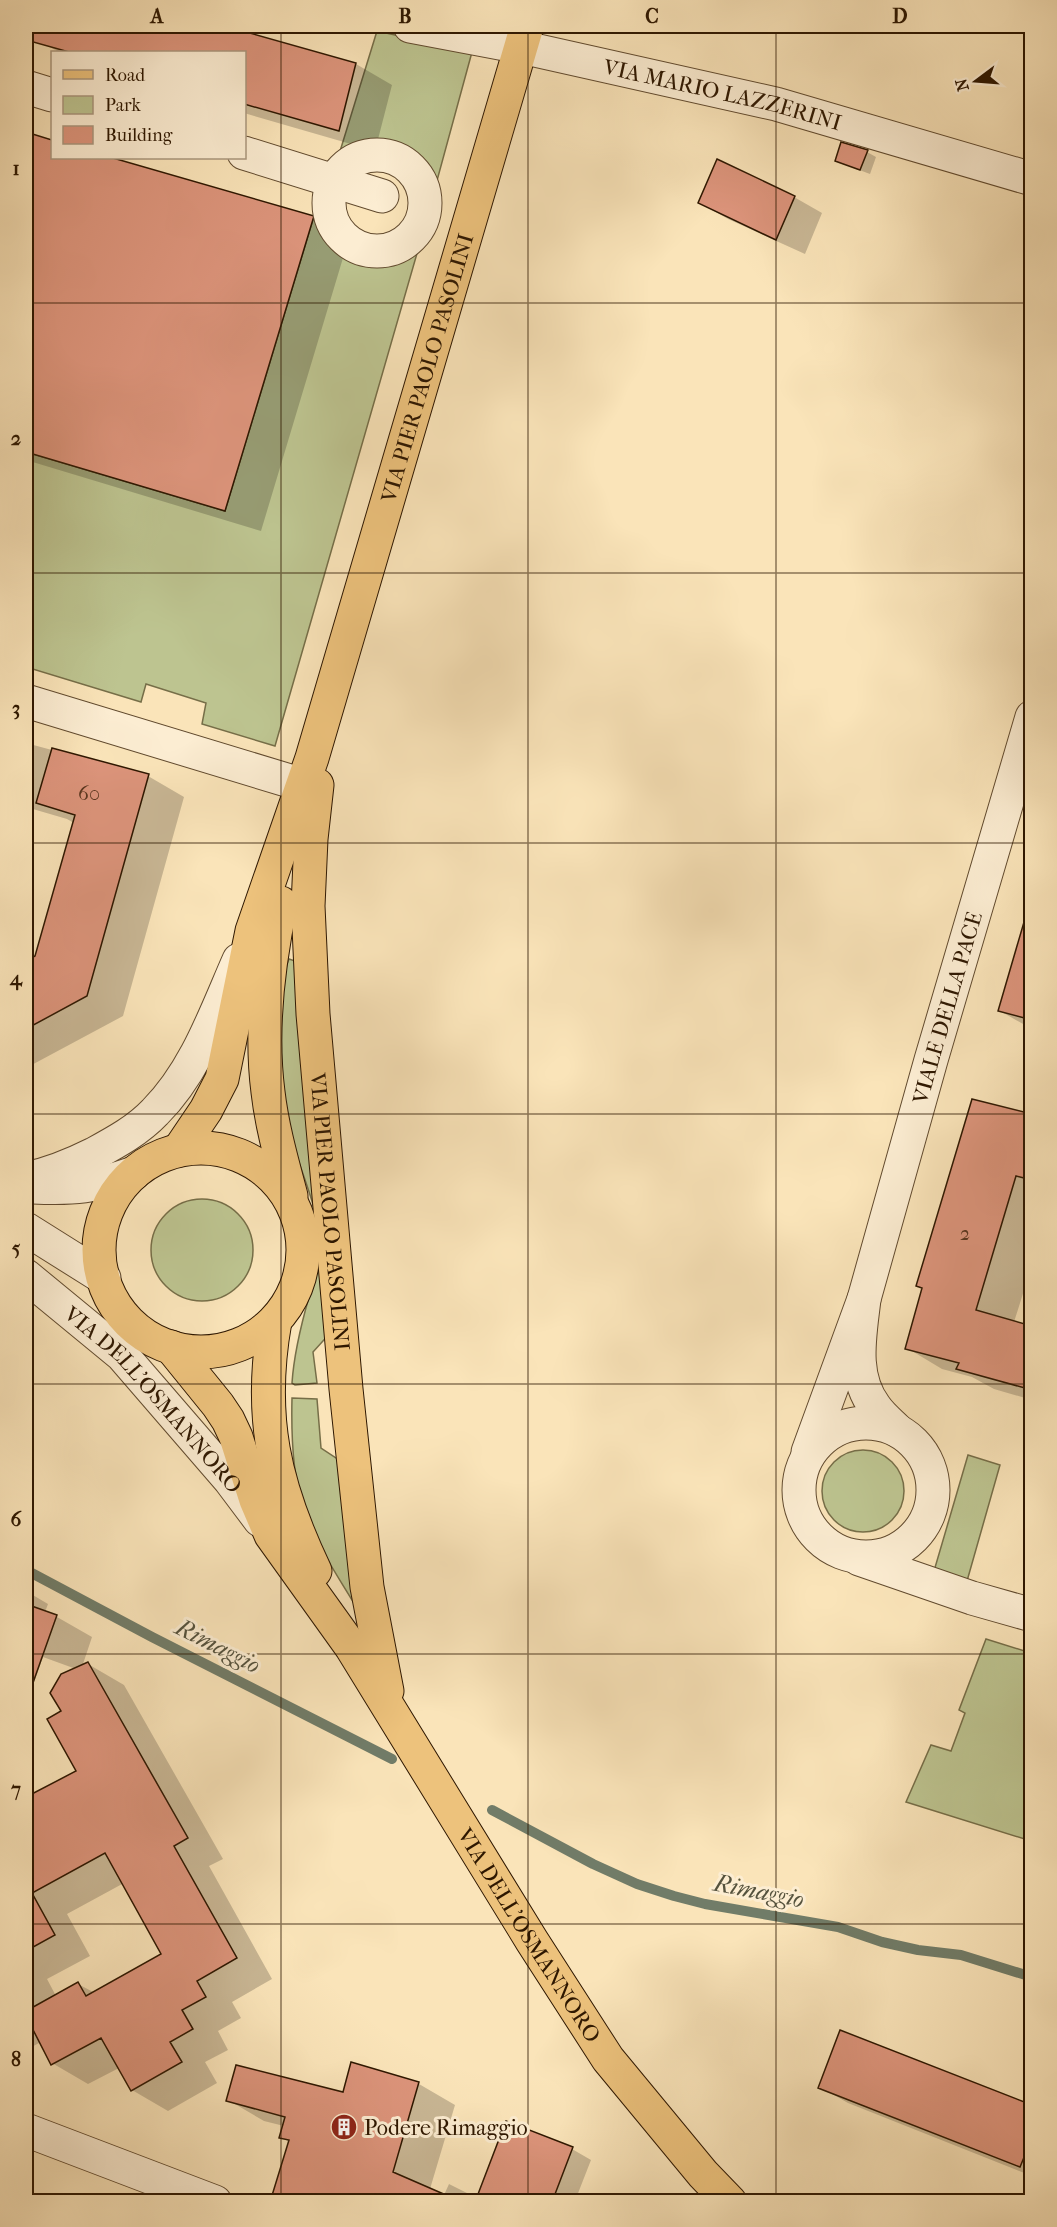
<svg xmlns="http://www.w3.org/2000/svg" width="1057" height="2227" viewBox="0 0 1057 2227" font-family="'IM FELL French Canon',serif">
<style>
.green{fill:#bdc490;stroke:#766e48;stroke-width:1.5}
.shadow{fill:#0003;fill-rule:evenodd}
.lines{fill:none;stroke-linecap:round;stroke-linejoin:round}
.stream{stroke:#717c68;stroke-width:10}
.building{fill:#dc947b;stroke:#2e1700;stroke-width:1.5}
.minor-casing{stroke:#614a2e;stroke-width:35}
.tertiary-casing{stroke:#614a2e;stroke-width:35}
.primary-casing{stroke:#2e1700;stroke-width:35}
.minor{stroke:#fcedd2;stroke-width:33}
.tertiary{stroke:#fcedd2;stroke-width:33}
.primary{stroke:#edc27c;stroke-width:33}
.grid{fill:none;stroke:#2e1700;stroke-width:1.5;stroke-opacity:0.55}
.labels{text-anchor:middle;stroke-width:6;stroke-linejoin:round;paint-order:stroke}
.number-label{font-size:20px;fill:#5a361f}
.street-label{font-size:22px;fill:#2e1700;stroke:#fcedd2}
.poi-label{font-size:22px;fill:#2e1700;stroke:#fcedd2;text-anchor:start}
.water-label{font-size:24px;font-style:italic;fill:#55523d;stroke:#fcedd2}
.neatline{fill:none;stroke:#2e1700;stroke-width:2}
.grid-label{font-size:20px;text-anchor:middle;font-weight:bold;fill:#2e1700}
</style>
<rect width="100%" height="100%" fill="#fae4b9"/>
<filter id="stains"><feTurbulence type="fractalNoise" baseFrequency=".00333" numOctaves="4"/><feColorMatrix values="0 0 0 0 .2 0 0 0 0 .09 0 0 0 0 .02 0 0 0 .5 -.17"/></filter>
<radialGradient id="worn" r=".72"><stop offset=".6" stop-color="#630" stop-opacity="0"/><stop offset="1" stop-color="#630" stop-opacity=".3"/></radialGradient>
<path class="green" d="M 377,31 L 472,52 L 432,199 L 420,197 C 413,160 389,145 355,167 L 337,161 Z
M 324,194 L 337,229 L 348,246 L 368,251 L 391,252 L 406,239 L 420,243 L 275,746 L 202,724 L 206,703 L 146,684 L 141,702 L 26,667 L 26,452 L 225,511 L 314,216 Z
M 289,959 L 295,961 L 332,1331 L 313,1352 L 317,1383 L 295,1385 L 292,1383 C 294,1353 301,1325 309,1297 C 314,1281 320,1265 320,1248 C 320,1212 302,1175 292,1141 C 281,1100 273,999 289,959 Z
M151 1250a51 51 0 1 1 102 0a51 51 0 1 1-102 0Z
M 292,1398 L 317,1399 L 321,1448 L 345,1464 L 355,1605 C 340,1580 324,1556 311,1529 C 293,1489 291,1442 292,1398 Z
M822 1491a41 41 0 1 1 82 0a41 41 0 1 1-82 0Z
M 968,1455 L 1000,1465 L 967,1581 L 934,1571 Z
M 986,1639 L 1031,1653 L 1031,1841 L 906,1802 L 931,1745 L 951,1751 L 965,1713 L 959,1710 Z"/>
<path class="shadow" d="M 51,26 L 220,26 L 356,64 L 392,85 L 375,151 L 244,113 L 244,52 L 59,52 L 46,45 Z
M 26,134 L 52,142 L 52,158 L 107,158 L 313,217 L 349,238 L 261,531 L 26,460 Z
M 867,152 L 876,157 L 870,174 L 846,165 Z
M 794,197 L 822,213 L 805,254 L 728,219 L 700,203 Z
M 26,743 L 148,776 L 184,797 L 123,1016 L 26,1068 L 26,962 L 36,957 L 74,823 L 67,819 L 26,807 Z
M 1032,902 L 1032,1029 L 1000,1011 Z
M 1032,1116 L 1032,1265 L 1014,1322 L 1032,1327 L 1032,1400 L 994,1389 L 972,1377 L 942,1369 L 907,1348 Z
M 26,1591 L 48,1604 L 45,1612 L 57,1617 L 92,1637 L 82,1667 L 88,1664 L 124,1685 L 223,1859 L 209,1866 L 272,1979 L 232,2002 L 241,2018 L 218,2031 L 228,2050 L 205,2062 L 217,2083 L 168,2111 L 132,2090 L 119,2068 L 88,2084 L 52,2063 L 41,2042 L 26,2050 L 26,1798 L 78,1771 L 63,1711 L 76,1669 L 43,1657 L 26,1705 ZM 124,1883 L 163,1954 L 95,1993 L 78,1984 L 56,1996 L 47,1979 L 90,1956 L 67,1914 Z
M 352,2064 L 419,2084 L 455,2105 L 430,2189 L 444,2195 L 449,2184 L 485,2202 L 272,2202 L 290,2142 L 280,2137 L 284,2126 L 264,2121 L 228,2100 L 344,2094 Z
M 820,2087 L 1032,2107 L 1032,2176 L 848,2103 Z
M 572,2149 L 591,2160 L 575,2201 L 510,2175 Z"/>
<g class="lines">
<path class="stream" d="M 26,1570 L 152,1637 L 392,1759
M 492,1810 L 593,1864 L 637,1884 L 674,1896 L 705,1904 L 838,1927 L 882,1942 L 918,1950 L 961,1955 L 1032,1977"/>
</g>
<path class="building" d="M 26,26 L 225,26 L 356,63 L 339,131 L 244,104 L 244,52 L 69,52 L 26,40 Z
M 26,132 L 52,140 L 52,158 L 113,158 L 314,216 L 225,511 L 26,452 Z
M 841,142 L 868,150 L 860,170 L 835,161 Z
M 717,159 L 795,196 L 776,240 L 698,203 Z
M 52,748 L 149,774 L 87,996 L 26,1029 L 26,961 L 35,956 L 75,815 L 36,803 Z
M 1024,922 L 1032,923 L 1032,1020 L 998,1011 Z
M 972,1099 L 1032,1114 L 1032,1180 L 1016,1176 L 976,1310 L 1032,1326 L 1032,1390 L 956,1369 L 959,1363 L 905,1349 L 922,1288 L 916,1286 Z
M 26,1604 L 57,1615 L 29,1694 L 26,1693 Z
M 88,1662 L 188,1838 L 174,1846 L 237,1958 L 197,1981 L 206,1997 L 182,2010 L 193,2029 L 170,2042 L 182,2062 L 131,2091 L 101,2038 L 51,2065 L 26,2016 L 26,2011 L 78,1982 L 86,1996 L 161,1954 L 105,1853 L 32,1893 L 55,1935 L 26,1951 L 26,1797 L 76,1771 L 47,1719 L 61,1711 L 50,1693 L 61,1674 Z
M 840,2030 L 1032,2105 L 1032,2138 L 1020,2167 L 818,2088 Z
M 351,2062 L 419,2082 L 393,2172 L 462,2202 L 270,2202 L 289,2140 L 279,2138 L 285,2117 L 226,2101 L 236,2065 L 343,2092 Z
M 506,2121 L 573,2147 L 552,2202 L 475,2202 Z"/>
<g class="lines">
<defs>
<g id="minor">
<path id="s1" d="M 410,26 L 521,47 L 776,104 L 1032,179"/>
<path d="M 26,87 L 52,95"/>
<path d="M 244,153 L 382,196"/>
<circle cx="377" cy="203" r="48"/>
<path d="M 26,701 L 303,785"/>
<path id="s2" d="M 864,1299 L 931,1060 L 1032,717"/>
<circle cx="866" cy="1490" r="67"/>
<path d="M 808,1452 L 864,1299 C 860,1335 851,1375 875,1407 C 881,1416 890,1423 897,1430"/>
<path d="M 859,1559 L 972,1598 L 1032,1615"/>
<path d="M 26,2130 L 215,2202"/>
</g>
<g id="tertiary">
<path d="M 26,1179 C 50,1174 72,1165 94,1154 C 116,1142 138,1130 155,1112 C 196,1071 216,1012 239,960"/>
<path d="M 33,1187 C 74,1189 95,1187 134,1173"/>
<path d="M 26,1229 L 104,1278"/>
<path id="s3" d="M 26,1276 L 122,1355 L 230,1480 L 260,1520"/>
</g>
<g id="primary">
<path id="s4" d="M 317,785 L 311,839 L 308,906 L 313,1014 L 346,1389 L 367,1587 L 387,1691"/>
<path d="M 281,903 C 268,964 260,1030 268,1092 C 272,1127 282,1162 291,1196"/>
<circle cx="201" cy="1250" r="102"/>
<path id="s5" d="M 179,1150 L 206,1110 L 222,1079 L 252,931 L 312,758 L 527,26"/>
<path d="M 275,1321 C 258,1416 274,1485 315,1571"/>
<path id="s6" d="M 171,1347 L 218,1405 L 228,1420 L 236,1437 L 256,1500 L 271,1535 L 352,1648 L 532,1941 L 608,2059 L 703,2174 L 730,2202"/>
</g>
</defs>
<use href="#minor" class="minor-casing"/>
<use href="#tertiary" class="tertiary-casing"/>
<use href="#primary" class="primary-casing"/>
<use href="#minor" class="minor"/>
<use href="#tertiary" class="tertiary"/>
<use href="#primary" class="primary"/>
</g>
<path class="grid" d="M 281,26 L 281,2202M 528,26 L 528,2202M 776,26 L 776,2202M 26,303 L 1032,303M 26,573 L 1032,573M 26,843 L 1032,843M 26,1114 L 1032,1114M 26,1384 L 1032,1384M 26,1654 L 1032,1654M 26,1924 L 1032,1924"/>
<defs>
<symbol id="building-disc" viewBox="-11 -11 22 22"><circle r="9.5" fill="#8f2418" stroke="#fcedd2"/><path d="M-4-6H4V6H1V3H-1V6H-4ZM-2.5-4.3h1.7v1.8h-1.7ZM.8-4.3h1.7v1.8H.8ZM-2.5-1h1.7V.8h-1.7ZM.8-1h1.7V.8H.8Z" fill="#fff"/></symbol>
</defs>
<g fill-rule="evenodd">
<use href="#building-disc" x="329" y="2112" width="30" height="30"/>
</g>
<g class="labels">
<g class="number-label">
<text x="89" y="800">60</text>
<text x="965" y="1240">2</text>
</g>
<g class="street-label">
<text dy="8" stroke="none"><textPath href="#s1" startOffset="320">VIA MARIO LAZZERINI</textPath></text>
<text dy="8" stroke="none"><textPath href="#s5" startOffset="824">VIA PIER PAOLO PASOLINI</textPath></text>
<text dy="8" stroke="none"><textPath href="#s2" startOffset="303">VIALE DELLA PACE</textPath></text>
<text dy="8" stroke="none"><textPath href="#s4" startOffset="428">VIA PIER PAOLO PASOLINI</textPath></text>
<text dy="8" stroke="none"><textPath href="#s3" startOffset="178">VIA DELL'OSMANNORO</textPath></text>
<text dy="8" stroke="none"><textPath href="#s6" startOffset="692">VIA DELL'OSMANNORO</textPath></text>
</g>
<g class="poi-label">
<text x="364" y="2135">Podere Rimaggio</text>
</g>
<g class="water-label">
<text transform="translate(218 1646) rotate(27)" y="8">Rimaggio</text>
<text transform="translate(759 1891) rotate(11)" y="8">Rimaggio</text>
</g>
</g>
<rect width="1057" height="2227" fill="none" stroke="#fae4b9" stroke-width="66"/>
<rect x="51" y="51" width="195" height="108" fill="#fcedd2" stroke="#aa977e" stroke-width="1.5"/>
<rect x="63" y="70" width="30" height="9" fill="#edc27c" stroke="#aa977e" stroke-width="1.5"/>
<text x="105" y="81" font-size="18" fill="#2e1700">Road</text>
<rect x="63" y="96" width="30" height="18" fill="#bdc490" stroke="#aa977e" stroke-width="1.5"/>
<text x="105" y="111" font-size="18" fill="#2e1700">Park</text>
<rect x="63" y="126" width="30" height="18" fill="#dc947b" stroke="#aa977e" stroke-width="1.5"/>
<text x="105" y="141" font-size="18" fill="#2e1700">Building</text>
<g transform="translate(976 81) rotate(254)" stroke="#fcedd2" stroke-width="4.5" paint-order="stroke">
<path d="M0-4.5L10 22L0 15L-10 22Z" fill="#2e1700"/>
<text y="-9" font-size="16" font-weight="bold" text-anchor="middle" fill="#2e1700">N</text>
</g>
<rect x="33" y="33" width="991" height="2161" class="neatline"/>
<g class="grid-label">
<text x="157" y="23">A</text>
<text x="405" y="23">B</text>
<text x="652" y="23">C</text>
<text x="900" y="23">D</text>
<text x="16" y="175">1</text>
<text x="16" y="445">2</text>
<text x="16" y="715">3</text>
<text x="16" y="985">4</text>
<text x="16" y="1255">5</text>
<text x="16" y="1526">6</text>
<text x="16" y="1796">7</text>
<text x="16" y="2066">8</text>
</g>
<rect width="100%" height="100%" filter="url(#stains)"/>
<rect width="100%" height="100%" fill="url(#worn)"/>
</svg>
